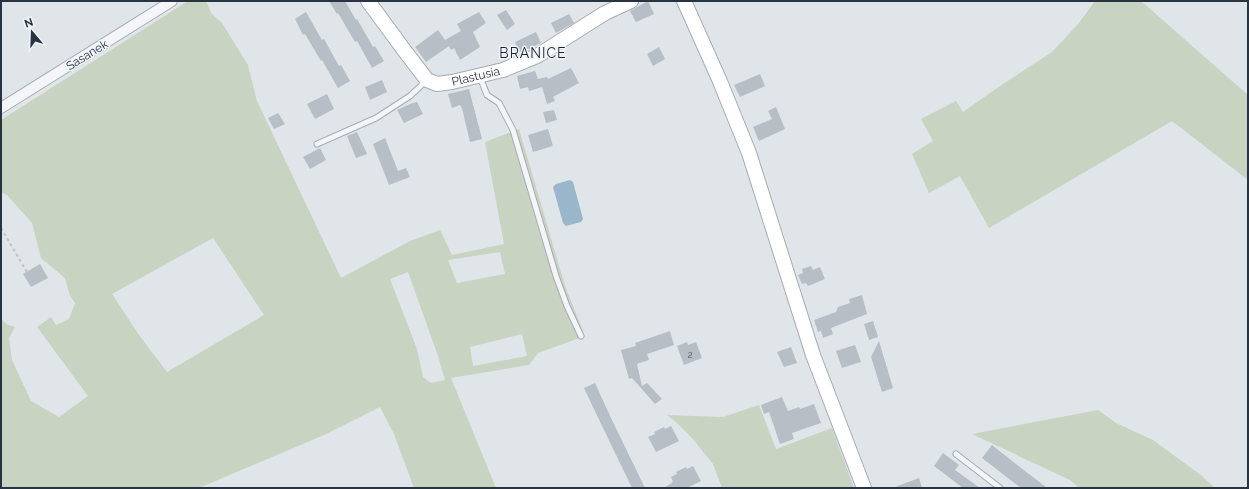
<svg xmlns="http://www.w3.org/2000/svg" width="1249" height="489" viewBox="0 0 1249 489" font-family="Raleway,sans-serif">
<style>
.green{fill:#c8d3c1;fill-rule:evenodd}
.water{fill:#9ab6ca}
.building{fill:#b7bec6}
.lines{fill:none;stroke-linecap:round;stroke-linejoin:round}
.lane-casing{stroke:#a5acb3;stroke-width:7}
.street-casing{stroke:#a5acb3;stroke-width:12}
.secondary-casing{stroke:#a5acb3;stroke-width:16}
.path{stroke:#bec3c8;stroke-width:2;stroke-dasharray:3 3;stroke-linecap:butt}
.lane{stroke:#f3f5f8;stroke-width:5}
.street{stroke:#f3f5f8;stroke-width:10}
.secondary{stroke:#fff;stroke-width:14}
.labels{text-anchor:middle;stroke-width:3;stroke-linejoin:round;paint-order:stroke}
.number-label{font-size:10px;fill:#4c5662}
.street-label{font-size:12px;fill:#283441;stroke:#f0f3f7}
.quarter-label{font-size:14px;letter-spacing:1px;fill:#1b2532;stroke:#f0f3f7}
</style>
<rect width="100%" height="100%" fill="#e0e5e9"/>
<path class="green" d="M 188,1 L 206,1 L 211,13 L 222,23 L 248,65 L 257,101 L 341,278 L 410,241 L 440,230 L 452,255 L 504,244 L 485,142 L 519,129 L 565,286 L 585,336 L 538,353 L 529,365 L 451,378 L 496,488 L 414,488 L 394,434 L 380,407 L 324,435 L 199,488 L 1,488 L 1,319 L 8,325 L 15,327 L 9,338 L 12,360 L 31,401 L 59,417 L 88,396 L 37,327 L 51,317 L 56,325 L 69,319 L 75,303 L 70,296 L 65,278 L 41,258 L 32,223 L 7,195 L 1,192 L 1,120 ZM 213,238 L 264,315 L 167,372 L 139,335 L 112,294 ZM 500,252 L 505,274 L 457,283 L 448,260 ZM 408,272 L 438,356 L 445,380 L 431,383 L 423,377 L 417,349 L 390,279 ZM 522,334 L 527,356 L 473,366 L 470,347 Z
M 1095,1 L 1141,1 L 1248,95 L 1248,180 L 1172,121 L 989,228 L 960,176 L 929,193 L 912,154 L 933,141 L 921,119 L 956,101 L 963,112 L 997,88 L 1052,52 L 1079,23 Z
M 759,405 L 776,449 L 832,428 L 854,488 L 722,488 L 713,464 L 692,438 L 677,423 L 667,415 L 723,417 Z
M 1098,410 L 1116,423 L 1153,440 L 1202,476 L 1215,488 L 1079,488 L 1070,480 L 972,434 Z"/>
<path class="water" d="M 570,180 L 573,182 L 583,219 L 581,222 L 566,226 L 563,223 L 553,187 L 556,184 Z"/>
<path class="building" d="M 329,1 L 345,1 L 356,20 L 357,19 L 373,47 L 375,46 L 384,61 L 372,68 L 357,41 L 355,42 L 338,13 L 337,14 Z
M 648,1 L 654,14 L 636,22 L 630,11 Z
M 506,10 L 515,24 L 507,30 L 497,15 Z
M 306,12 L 322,40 L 324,39 L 339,66 L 341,65 L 350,81 L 338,88 L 322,60 L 321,61 L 305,34 L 303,35 L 295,19 Z
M 479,12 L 486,23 L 473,32 L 480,47 L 460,60 L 454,48 L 451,50 L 449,46 L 426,62 L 415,47 L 438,30 L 445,40 L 461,31 L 457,24 Z
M 569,14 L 574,23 L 556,33 L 551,23 Z
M 536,32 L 541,43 L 520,53 L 515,42 Z
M 659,47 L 665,59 L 653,66 L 647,54 Z
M 571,68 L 579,83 L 553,97 L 555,101 L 547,104 L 542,87 L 529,91 L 528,87 L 520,89 L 517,76 L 535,71 L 538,79 L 547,77 L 548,79 Z
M 760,74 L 765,86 L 740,97 L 734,85 Z
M 382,80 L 387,92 L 370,100 L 365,87 Z
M 469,89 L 482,139 L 470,142 L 462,108 L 460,105 L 452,108 L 448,94 Z
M 327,94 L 334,109 L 315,119 L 307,104 Z
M 417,102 L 423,114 L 404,123 L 397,110 L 410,104 Z
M 776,107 L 785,129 L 759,141 L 753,127 L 772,119 L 768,111 Z
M 554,110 L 557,120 L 546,123 L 543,112 Z
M 278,113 L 285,124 L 274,129 L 268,118 Z
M 548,129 L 553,146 L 533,152 L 528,135 Z
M 357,132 L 367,154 L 356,158 L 347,136 Z
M 385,138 L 398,171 L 406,168 L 410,177 L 389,185 L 373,144 Z
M 320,148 L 326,160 L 310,169 L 303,157 Z
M 40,264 L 48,278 L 31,287 L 23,274 Z
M 811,266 L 813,270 L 820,267 L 825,279 L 808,286 L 806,283 L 802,284 L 798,275 L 803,273 L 802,269 Z
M 862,295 L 867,314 L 831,328 L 833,334 L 823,338 L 821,331 L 818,332 L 814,320 L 836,312 L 838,307 L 850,303 L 849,299 Z
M 873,321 L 878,337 L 869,340 L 864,324 Z
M 670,331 L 674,345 L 647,354 L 649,360 L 637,364 L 642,386 L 647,383 L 662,399 L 655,404 L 632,378 L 629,379 L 621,350 L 636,346 L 635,343 Z
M 879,341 L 893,388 L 882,392 L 871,357 Z
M 687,342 L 688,345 L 696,342 L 702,358 L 684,365 L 677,346 Z
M 855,345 L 861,362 L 842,368 L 836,351 Z
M 791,347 L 797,363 L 784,367 L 777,352 Z
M 595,383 L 611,418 L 645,488 L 632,488 L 592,405 L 584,388 Z
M 782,397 L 788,411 L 799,407 L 800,409 L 814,404 L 821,423 L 792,433 L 794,439 L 780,444 L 769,412 L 764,414 L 761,405 Z
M 671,426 L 679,441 L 656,452 L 648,437 L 655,434 L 654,432 L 664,427 L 665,429 Z
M 992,445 L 1007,457 L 1047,488 L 1021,488 L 982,458 Z
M 943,453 L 959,465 L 955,470 L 980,488 L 963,488 L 934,466 Z
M 693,466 L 701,481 L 687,488 L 664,488 L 673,482 L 671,477 L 677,474 L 676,472 L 686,467 L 687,469 Z
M 919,478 L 922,488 L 895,488 L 895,487 Z"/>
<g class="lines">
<defs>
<path id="lane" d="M 480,77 L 487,95 L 499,103 L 513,130 L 556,276 L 567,306 L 581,336
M 317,144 L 376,118 L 410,96 L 427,80
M 956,454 L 1000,488"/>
<path id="street" d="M 1,108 L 172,1"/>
<g id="secondary">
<path id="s1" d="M 368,1 L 407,54 L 427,80 L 437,84 L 452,82 L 503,70 L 537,56 L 605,13 L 631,1"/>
<path d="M 684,1 L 719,79 L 749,153 L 813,355 L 864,488"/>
</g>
</defs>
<use href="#lane" class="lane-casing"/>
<use href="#street" class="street-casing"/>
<use href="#secondary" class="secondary-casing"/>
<path class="path" d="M 1,228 L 27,272"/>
<use href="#lane" class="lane"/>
<use href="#street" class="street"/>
<use href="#secondary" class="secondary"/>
</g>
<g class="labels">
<g class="number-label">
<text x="690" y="358">2</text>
</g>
<g class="street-label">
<text transform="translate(87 55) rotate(-32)" y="4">Sasanek</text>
<text dy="4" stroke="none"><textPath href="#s1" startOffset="149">Plastusia</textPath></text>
</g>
<g class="quarter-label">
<text x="533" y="58">BRANICE</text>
</g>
</g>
<rect width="1249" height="489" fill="none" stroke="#283441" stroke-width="4"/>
<g transform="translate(32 32) rotate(341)" stroke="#f0f3f7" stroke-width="3" paint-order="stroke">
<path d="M0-3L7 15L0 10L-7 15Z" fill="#283441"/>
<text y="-6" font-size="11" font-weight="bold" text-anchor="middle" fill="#283441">N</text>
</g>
</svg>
